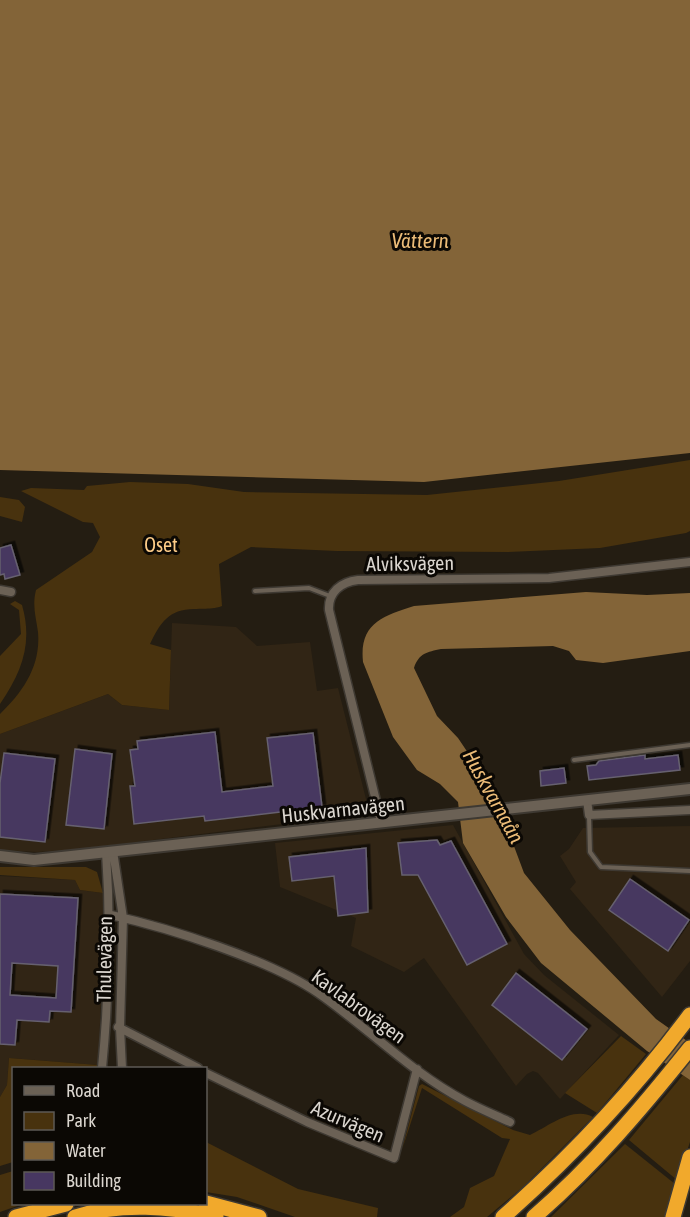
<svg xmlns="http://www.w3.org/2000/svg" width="690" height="1217" viewBox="0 0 690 1217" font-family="'Asap Condensed',sans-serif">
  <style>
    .built { fill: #312515 }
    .green { fill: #48320e }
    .water { fill: #836438 }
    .building { fill: #473761; stroke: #66616f; stroke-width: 1.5; fill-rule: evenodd; filter: url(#shadow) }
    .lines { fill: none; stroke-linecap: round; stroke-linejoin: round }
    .service-casing { stroke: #3e3932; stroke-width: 7 }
    .minor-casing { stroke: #3e3932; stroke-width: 11 }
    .tertiary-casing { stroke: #3e3932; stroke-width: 14 }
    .motorway-casing { stroke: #3e3932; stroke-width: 18 }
    .service { stroke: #6b6155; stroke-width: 4 }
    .minor { stroke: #6b6155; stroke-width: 8 }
    .tertiary { stroke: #6b6155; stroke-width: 10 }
    .motorway { stroke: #f1a92c; stroke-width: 15 }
    .labels { text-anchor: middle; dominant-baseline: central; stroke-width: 6; stroke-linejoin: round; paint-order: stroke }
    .park-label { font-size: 20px; fill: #fdcc88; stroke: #0b0804 }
    .street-label { font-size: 20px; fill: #dbd6cf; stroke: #0b0804 }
    .water-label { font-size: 21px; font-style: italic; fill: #ebbb77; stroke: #0b0804 }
  </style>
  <defs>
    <filter id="shadow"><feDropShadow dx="3.5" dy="-3.5" stdDeviation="0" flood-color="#0009"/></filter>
  </defs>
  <rect width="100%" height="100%" fill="#241d12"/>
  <path class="built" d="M172,623l64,4 21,19 53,-4 7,49 21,-3 29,115 -4,7 -7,5 -276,34 -43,3 -37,-2v-116l108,-40 14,11 47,5z
    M453,825l71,129 20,21 75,60 -59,64 -22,-26 -5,-2 -6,3 -11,12 -92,-128 -20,14 -53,-26 5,-28 -76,-31 -5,-44z
    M690,826v135l-28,36 -92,-108 6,-7 -16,-26 9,-7 14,-21z
    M0,876l75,4 5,10 23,3 1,45 -6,127 -89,-7 -2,27 -7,12z"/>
  <path class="green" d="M690,460v71l-4,2 -86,15 -92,4 -171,-1 -86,-4 -32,17 3,42c-11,4 -17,2 -28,3 -25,0 -34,14 -44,35l21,6 -2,60 -47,-5 -14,-11 -108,40v-20c23,-22 41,-48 38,-82 -2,-15 -6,-26 -2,-42l56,-38 8,-15 -7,-14 -10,-1 -62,-31 10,-3 53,2 3,-4 43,-4 58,2 56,8 183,3 132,-14z
    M0,497l19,3 6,7 -3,15 -22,-6z
    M15,601l7,4c11,38 0,67 -22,99v-48l21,-22 -2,-24 -9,-6z
    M0,867h86l11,5 6,21 -23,-3 -5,-10 -75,-5z
    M621,1036l25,18 -49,59 -32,-20z
    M9,1058l89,7v3h-84l-1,94 -13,4v-69l7,-12z
    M683,1075l7,5v62l-13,38 -48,-40z
    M422,1084l91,46 17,5c19,-9 43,-29 63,-18l-70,70 -36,30h-37l14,-10 6,-19 24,-12 16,-37 -8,-1 -80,-50 -20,62 17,-64z
    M206,1142l92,47 80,19 -1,9h-82l-58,-20 -31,-5z
    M625,1144l50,40 -7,33h-117z
    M13,1171l1,33h9l-23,8v-37z"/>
  <path class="water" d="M0,0h690v453l-266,29 -424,-12z
    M586,592l61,3 43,-2v58l-87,12 -27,-3 -7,-9 -16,-5 -112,3c-14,3 -22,4 -27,19l23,48 21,22 35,52 31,83 46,57 86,89 34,24v37l-43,-29 -106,-88 -35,-46 -43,-74 -5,-41 -18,-18 -23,-14 -24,-33 -30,-75c-4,-38 19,-46 51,-56z"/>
  <path class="building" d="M11,545l9,30 -15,4 -1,-5 -4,1v-27z
    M215,732l7,60 51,-6 -6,-48 46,-5 9,74 -117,14 -1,-5 -70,8 -4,-38h5l-5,-36 8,-1 -1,-8z
    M75,749l37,5 -8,75 -38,-4z
    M4,753l51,6 -10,83 -45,-5v-54z
    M645,755v4l33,-4 2,15 -91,10 -2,-14 9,-1 3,-4z
    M564,768l2,15 -25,3 -1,-15z
    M437,840l3,5 11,-4 56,103 -40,21 -49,-90h-16l-4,-32z
    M366,848l2,64 -30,4 -4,-40 -42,5 -3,-24z
    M630,879l59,41 -21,31 -59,-41z
    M0,894l78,4 -7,114 -21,-1 -1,11 -32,-2 -2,25 -15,-1zM12,963l46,3 -2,32 -46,-3z
    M516,973l71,56 -25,31 -70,-55z"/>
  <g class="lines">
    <defs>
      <path id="service" d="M255,591l54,-3 21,8
        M574,760l116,-15
        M589,816l1,36 11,15 89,4"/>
      <path id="minor" d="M0,590l11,2
        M587,800l2,15 101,-5
        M381,821l-52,-211c-1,-18 12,-28 29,-30l191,-2 141,-16
        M113,851l10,67 -3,110 2,40
        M111,915c58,13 159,45 207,78 50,35 94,80 147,108 15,8 30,14 45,21
        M118,1027l80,41
        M102,1068c7,-72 9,-144 4,-216
        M206,1073l101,49 87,36 23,-89"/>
      <path id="tertiary" d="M0,856l34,4 656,-71"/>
      <path id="motorway" d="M206,1203l53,14
        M16,1217l50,-13
        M75,1217c44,-15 97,-11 141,0
        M503,1217c70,-62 132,-128 187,-202
        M534,1217c59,-51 108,-109 156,-169
        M673,1217l17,-60"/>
    </defs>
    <use href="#service" class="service-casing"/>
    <use href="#minor" class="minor-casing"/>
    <use href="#tertiary" class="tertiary-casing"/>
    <use href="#motorway" class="motorway-casing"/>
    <use href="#service" class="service"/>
    <use href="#minor" class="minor"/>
    <use href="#tertiary" class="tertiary"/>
    <use href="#motorway" class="motorway"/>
  </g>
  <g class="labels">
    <g class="park-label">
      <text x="161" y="544">Oset</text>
    </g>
    <g class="street-label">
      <text transform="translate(410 563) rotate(-1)">Alviksvägen</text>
      <text transform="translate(343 809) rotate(-6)">Huskvarnavägen</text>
      <text transform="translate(104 959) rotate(-89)">Thulevägen</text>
      <text transform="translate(359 1006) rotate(36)">Kavlabrovägen</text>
      <text transform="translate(348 1121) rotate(23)">Azurvägen</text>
    </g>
    <g class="water-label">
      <text x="420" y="240">Vättern</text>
      <text transform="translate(494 796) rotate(61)">Huskvarnaån</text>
    </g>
  </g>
  <rect x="12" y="1067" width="195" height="138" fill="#0b0804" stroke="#5e5a55" stroke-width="1.5"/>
  <rect x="24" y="1086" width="30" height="9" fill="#6b6155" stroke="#5e5a55" stroke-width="1.5"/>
  <text x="66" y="1097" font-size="18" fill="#dbd6cf">Road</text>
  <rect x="24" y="1112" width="30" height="18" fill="#48320e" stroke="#5e5a55" stroke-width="1.5"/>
  <text x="66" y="1127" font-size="18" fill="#dbd6cf">Park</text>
  <rect x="24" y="1142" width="30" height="18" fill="#836438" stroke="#5e5a55" stroke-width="1.5"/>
  <text x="66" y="1157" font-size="18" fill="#dbd6cf">Water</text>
  <rect x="24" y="1172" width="30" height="18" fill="#473761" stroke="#5e5a55" stroke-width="1.5"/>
  <text x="66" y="1187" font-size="18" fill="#dbd6cf">Building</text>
</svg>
